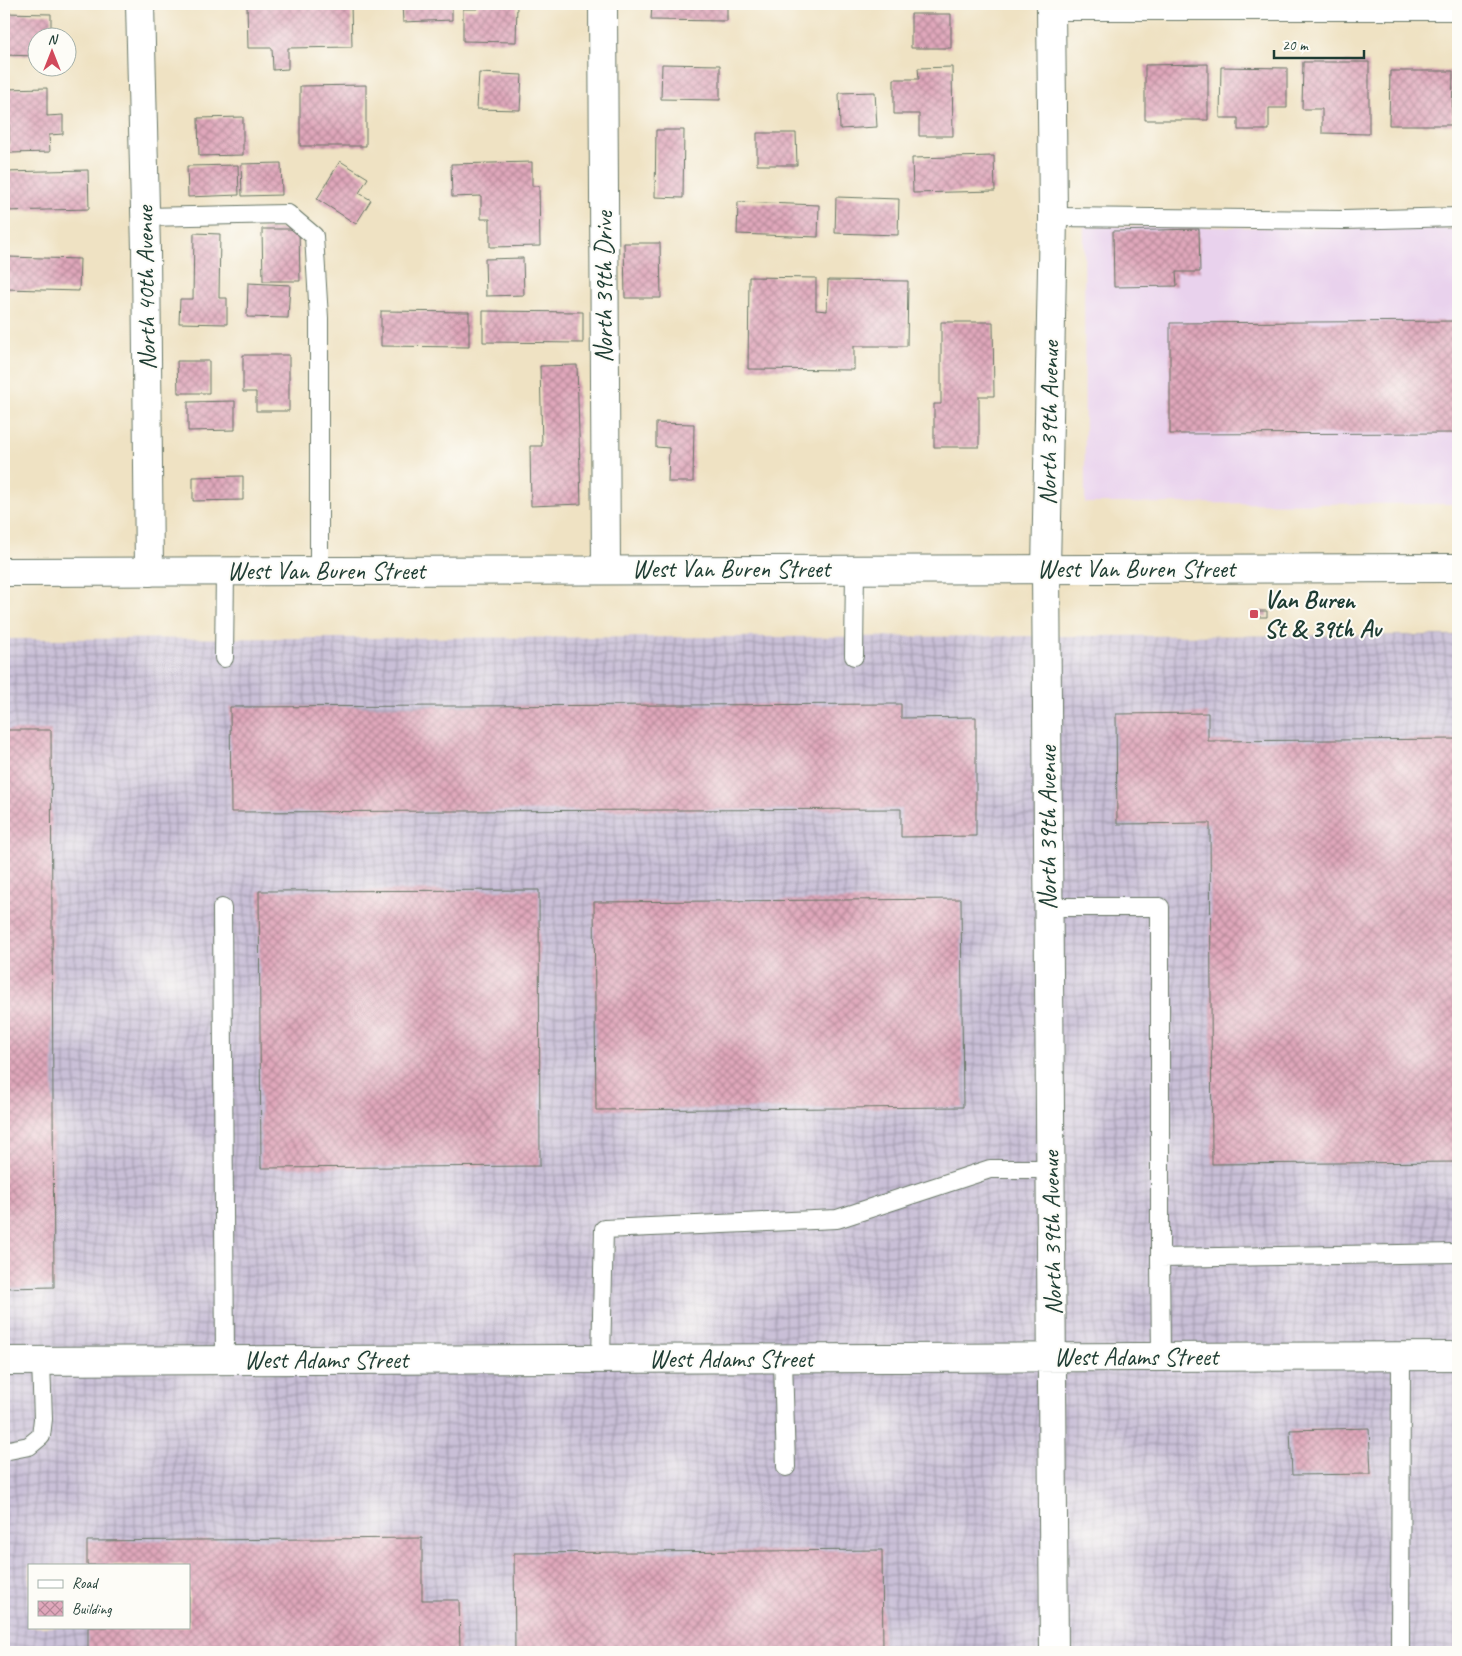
<svg xmlns="http://www.w3.org/2000/svg" width="1462" height="1656" viewBox="0 0 1462 1656" font-family="Caveat,sans-serif">
  <style>
    .built { fill: #e9d2ed }
    .industrial { fill: url(#industrial-grid); fill-rule: evenodd }
    .building { fill: url(#building-cross-hatch) }
    .lines { fill: none; stroke-linecap: round; stroke-linejoin: round }
    .lane-casing { stroke: #687766; stroke-width: 20 }
    .street-casing { stroke: #687766; stroke-width: 30 }
    .secondary-casing { stroke: #687766; stroke-width: 30 }
    .primary-casing { stroke: #687766; stroke-width: 30 }
    .lane { stroke: #fff; stroke-width: 18 }
    .street { stroke: #fff; stroke-width: 28 }
    .secondary { stroke: #fff; stroke-width: 28 }
    .primary { stroke: #fff; stroke-width: 28 }
    .poi-dot { fill: #d1495b; stroke: #fdfcf7; stroke-width: 2 }
    .labels { text-anchor: middle; dominant-baseline: central; stroke-width: 4; stroke-linejoin: round; paint-order: stroke }
    .street-label { font-size: 25px; fill: #1f3d34; stroke: #fdfcf7 }
    .poi-label { font-size: 25px; font-weight: bold; fill: #1f3d34; stroke: #fdfcf7; text-anchor: start }
  </style>
  <defs>
    <pattern id="industrial-grid" width="8" height="8" patternUnits="userSpaceOnUse" patternTransform="scale(1.25)"><rect width="8" height="8" fill="#c9bfd7"/><path d="M0 4h8M4 0v8" fill="none" stroke="#a39caf"/></pattern>
    <pattern id="building-cross-hatch" width="8" height="8" patternUnits="userSpaceOnUse" patternTransform="scale(1.25)"><rect width="8" height="8" fill="#e0a7bb"/><path d="M0 0l8 8M0 8l8-8" fill="none" stroke="#b58999"/></pattern>
  </defs>
  <rect width="100%" height="100%" fill="#fdfcf7"/>
  <filter id="ink" filterUnits="userSpaceOnUse"><feTurbulence type="fractalNoise" baseFrequency=".02" numOctaves="2"/><feDisplacementMap in="SourceGraphic" scale="10" xChannelSelector="R" yChannelSelector="G"/><feConvolveMatrix kernelMatrix="1 2 1 2 8 2 1 2 1" color-interpolation-filters="sRGB"/></filter>
  <filter id="wash" filterUnits="userSpaceOnUse"><feTurbulence type="fractalNoise" baseFrequency=".0096" numOctaves="4" result="noise"/><feDisplacementMap in="SourceGraphic" scale="20" xChannelSelector="R" yChannelSelector="G"/><feGaussianBlur stdDeviation="1.12" result="paint"/><feColorMatrix in="noise" values="0 0 0 0 0 0 0 0 0 0 0 0 0 0 0 0 0 1.4 0 .05"/><feComposite in="paint" operator="in"/></filter>
  <g filter="url(#wash)">
    <rect width="100%" height="100%" fill="#efe2c3"/>
    <path class="built" d="M1084,226l374,3v275l-373,-1z"/>
    <path class="industrial" d="M1458,635v1017h-1454v-1013zM29,1565h160v62h-160z"/>
    <g id="blocks">
      <path class="building" d="M247,4h104l1,43 -64,1v21l-15,1 -1,-22h-24z
        M402,4h50v16l-49,2z
        M478,4h39l-1,38 -53,-1v-32h15z
        M652,4h75v17l-76,-1z
        M4,13l47,1v24h-13l-2,18 -32,-1z
        M911,14h40v34h-40z
        M1303,62h66v72l-47,-1v-24h-20z
        M662,64l58,1v35l-59,-1z
        M1208,64v56h-63v-55z
        M952,67l1,69h-34v-22h-25v-35h25l-1,-11z
        M1221,67l66,1v40h-18v22h-31v-12h-18z
        M1390,71h63l-1,54h-63z
        M479,73l43,2 -2,35 -43,-1z
        M366,85v61h-66v-60z
        M47,88v28l16,-1v19l-14,1 1,17 -41,1v-31h-5v-33z
        M875,92l2,35 -37,2 -1,-36z
        M243,117v38l-44,1 -1,-38z
        M656,130h28l-1,68 -28,-1z
        M757,133h39l1,32h-40z
        M994,156l1,35 -82,2 -1,-35z
        M340,161l28,17 -9,15 12,7 -15,24 -39,-25z
        M532,162v24h7l1,60 -50,1v-28h-9v-23l-29,1 -1,-33z
        M281,163l1,32 -40,1 -1,-32z
        M238,165l1,30 -51,2 -1,-31z
        M88,170l1,39 -85,2v-39z
        M836,197l63,2 -1,36 -63,-2z
        M738,202l81,3 -1,32 -81,-3z
        M262,229h37l1,52h-37z
        M1199,229l1,43h-24l1,14 -63,1 -1,-56z
        M194,233l26,1 -1,64h8v26l-48,-1 1,-24h13z
        M624,243h36l1,55h-36z
        M7,257l73,2 -1,32 -73,-2z
        M523,258l1,37 -38,1 -1,-37z
        M749,277l67,1v32l11,1 1,-31 80,1 -1,65h-53v24l-106,-1z
        M248,283l42,2 -2,33 -41,-1z
        M381,311l88,1v35l-88,-1z
        M483,311l100,1v31l-100,-1z
        M1458,321v112l-288,1v-111z
        M941,322h52l1,74h-15v51h-45v-43h7z
        M243,355h46v56h-33v-19h-13z
        M177,361h32v32h-31z
        M577,365l4,139 -50,2 -1,-60h12l-2,-80z
        M235,401v29l-47,1v-29z
        M656,423l38,1 -1,58h-25l1,-34 -13,-1z
        M243,476v24l-50,1v-24z
        M1250,611h17v6h-17z
        M901,704v14l75,-1v119l-75,1v-28l-670,3 -1,-105z
        M1208,713v28l250,-2v423l-246,2 -2,-341 -93,1 -1,-110z
        M4,730h47l3,557 -50,1z
        M539,890l1,276 -279,2 -2,-277z
        M961,899l2,208 -367,3 -2,-208z
        M1369,1428l2,46 -79,1 -2,-45z
        M422,1538v62h37l1,52h-372v-25h101v-62h-102v-24z
        M882,1550l1,102h-368l-1,-99z"/>
    </g>
  </g>
  <g filter="url(#ink)">
    <use href="#blocks" fill-opacity="0" stroke="#687766" stroke-width="1"/>
    <g class="lines">
      <defs>
        <path id="lane" d="M145,217l143,-3 26,22 5,82v253
          M1053,217l291,3 114,-3
          M854,656l1,-87
          M224,658l1,-87
          M1049,907h111v351
          M222,908l3,452
          M1161,1357l-1,-99 298,-5
          M601,1359l3,-130 233,-10 153,-50h61
          M783,1359l3,108
          M4,1451l25,-5 12,-10 2,-17 -2,-58
          M1400,1652l1,-296"/>
        <path id="street" d="M140,4l6,246 3,322
          M603,4l3,566
          M1051,6h407
          M1046,569l8,1083
          M4,1361l1454,-5"/>
        <path id="secondary" d="M1046,569l7,-352 -2,-213"/>
        <path id="primary" d="M4,572l1454,-4"/>
      </defs>
      <use href="#lane" class="lane-casing"/>
      <use href="#street" class="street-casing"/>
      <use href="#secondary" class="secondary-casing"/>
      <use href="#primary" class="primary-casing"/>
      <use href="#lane" class="lane"/>
      <use href="#street" class="street"/>
      <use href="#secondary" class="secondary"/>
      <use href="#primary" class="primary"/>
    </g>
  </g>
  <rect class="poi-dot" x="1249" y="609" width="10" height="10" rx="2.5"/>
  <g class="labels">
    <g class="street-label">
      <text transform="translate(604 287) rotate(-90)">North 39th Drive</text>
      <text transform="translate(146 288) rotate(-91)">North 40th Avenue</text>
      <text transform="translate(1049 423) rotate(-89)">North 39th Avenue</text>
      <text x="731" y="569">West Van Buren Street</text>
      <text x="1136" y="569">West Van Buren Street</text>
      <text x="326" y="571">West Van Buren Street</text>
      <text transform="translate(1048 828) rotate(-90)">North 39th Avenue</text>
      <text transform="translate(1052 1233) rotate(-91)">North 39th Avenue</text>
      <text x="1136" y="1357">West Adams Street</text>
      <text x="731" y="1359">West Adams Street</text>
      <text x="326" y="1360">West Adams Street</text>
    </g>
    <g class="poi-label">
      <text x="1264" y="600">Van Buren<tspan x="1264" dy="29">St &amp; 39th Av</tspan></text>
    </g>
  </g>
  <rect width="1462" height="1656" fill="none" stroke="#fdfcf7" stroke-width="20"/>
  <rect x="28" y="1564" width="162" height="65" fill="#fdfcf7" stroke="#a4b0a9"/>
  <rect x="38" y="1580" width="25" height="8" fill="#ffffff" stroke="#a4b0a9"/>
  <text x="72" y="1588" font-size="15" fill="#1f3d34">Road</text>
  <rect x="38" y="1601" width="25" height="15" fill="url(#building-cross-hatch)" stroke="#a4b0a9"/>
  <text x="72" y="1614" font-size="15" fill="#1f3d34">Building</text>
  <g transform="translate(52 52)"><circle r="24" fill="#fdfcf7" stroke="#a4b0a9"/>
  <path d="M0-4L9 19L0 12L-9 19Z" fill="#d1495b"/>
  <text y="-8" font-size="14" font-weight="bold" text-anchor="middle" fill="#1f3d34">N</text>
  </g>
  <path d="M1274 50v8h90v-8" fill="none" stroke="#1f3d34" stroke-width="2.5"/>
  <text x="1282" y="50" font-size="15" fill="#1f3d34" stroke="#fdfcf7" stroke-width="4" paint-order="stroke">20 m</text>
</svg>
